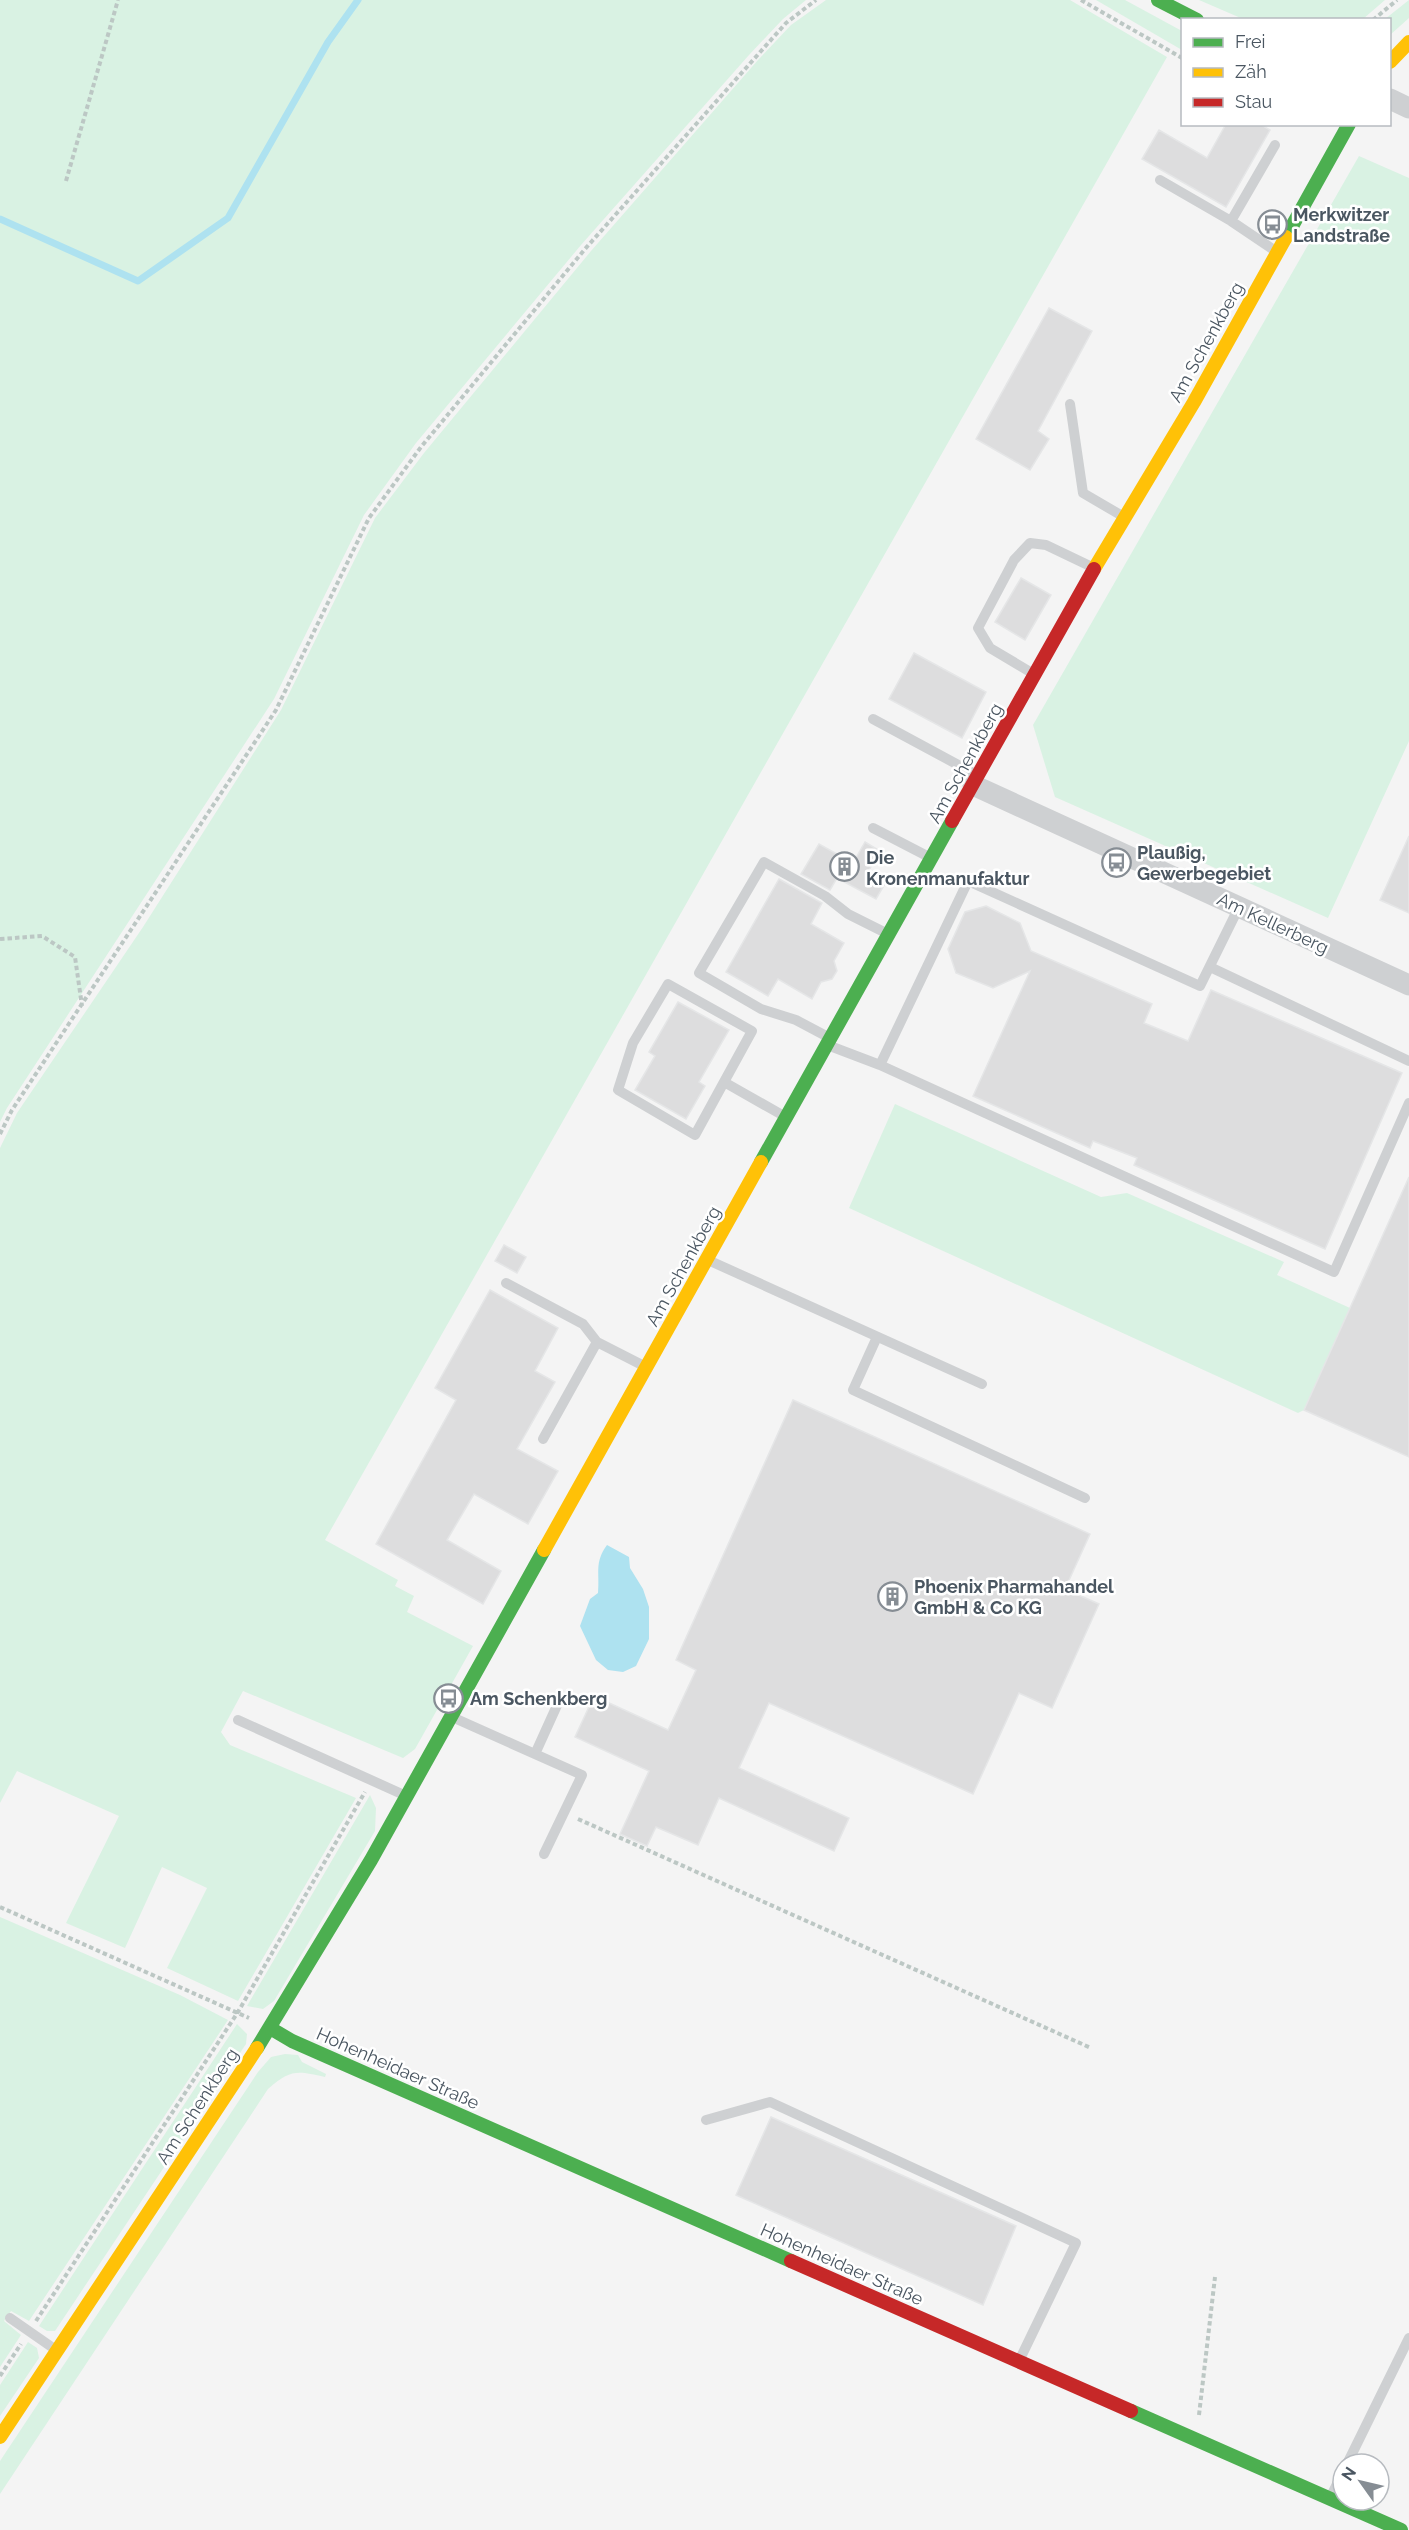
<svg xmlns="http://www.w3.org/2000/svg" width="1409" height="2530" viewBox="0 0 1409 2530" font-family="Raleway,sans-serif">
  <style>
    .green { fill: #d9f2e3 }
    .water { fill: #aee2f0 }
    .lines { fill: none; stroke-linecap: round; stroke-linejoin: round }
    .stream { stroke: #aee2f0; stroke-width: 7 }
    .building { fill: #ddddde; stroke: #e5e6e7; stroke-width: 1.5 }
    .path { stroke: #bcc7c4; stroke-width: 4; stroke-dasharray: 4.5 3; stroke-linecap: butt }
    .lane { stroke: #ced0d2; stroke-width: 10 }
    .street { stroke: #ced0d2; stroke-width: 21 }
    .fast { stroke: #4caf50; stroke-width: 14 }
    .slow { stroke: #ffc107; stroke-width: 14 }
    .jam { stroke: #c62828; stroke-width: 14 }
    .labels { text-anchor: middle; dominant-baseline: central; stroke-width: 5; stroke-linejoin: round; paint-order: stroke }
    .poi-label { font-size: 18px; font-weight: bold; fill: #4a5661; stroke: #fff; text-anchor: start }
    .street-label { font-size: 18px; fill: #4a5661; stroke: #fff }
  </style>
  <rect width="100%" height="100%" fill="#f4f4f4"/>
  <path class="green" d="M0,0h806l-23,19 -34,36 -168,190 -165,198 -52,72 -90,184 -267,409 -7,14z
    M826,0h244l97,57 -842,1483 73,40 -3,6 19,10 -7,16 66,34 -58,103 -12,9 -160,-67 -22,41 9,13 126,53 -118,203 -71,-33 40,-80 -45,-21 -37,81 -59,-25 53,-107 -102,-45 -17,32v-655l17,-35 126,-186 138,-217 94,-192 49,-65 167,-202 167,-191 33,-35z
    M1096,0h29l57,31v19z
    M1199,0h186l-22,19h-120z
    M1409,0v18l-19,17v-15l-5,-1z
    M1359,156l50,22v563l-81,177 -273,-121 -22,-72z
    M895,1104l206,93 26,-4 157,69 -7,13 73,33 -46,102 -6,3 -449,-205z
    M370,1795l6,13 -1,23 -101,170 -11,8 -16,-3z
    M0,1917l180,78 48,25 -199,301 -18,-10 -7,10 17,14 -21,32z
    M237,2024l10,10 -1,10 -191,287h-8l-8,-5z
    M285,2054l13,1 4,7 24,12 -1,3c-28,-6 -34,-8 -57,12l-268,405v-33l258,-389 13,-15z
    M28,2342l9,6 2,10 -39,58v-31z"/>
  <path class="water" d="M607,1545l22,12 1,11 13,21 6,18v32l-13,27 -13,6 -15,-2 -12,-10 -16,-34 10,-27 8,-6c2,-21 -4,-30 9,-48z"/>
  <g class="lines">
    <path class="stream" d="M0,219l138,62 90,-63 100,-176 30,-42"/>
  </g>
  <path class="building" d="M1226,124h34l10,6 -44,77 -84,-48 17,-29 48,28z
    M1049,308l43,23 -54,100 11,8 -19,31 -54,-31z
    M1021,578l30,17 -26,45 -30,-18z
    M914,653l72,39 -24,46 -73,-39z
    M1409,836v77l-29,-13z
    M865,842l15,9 -12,21 18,10 -10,17 -39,-21 -7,12 -29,-16 18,-30 34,19z
    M779,879l43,24 -11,21 33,19 -10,18 3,10 -5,8 -11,3 -9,17 -34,-20 -10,17 -42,-24z
    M986,906l34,17 11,28 121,53 -8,19 44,18 23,-51 191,83 -77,176 -191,-84 3,-7 -44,-17 -3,7 -117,-52 57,-125 -37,17 -37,-15 -8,-24 17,-37z
    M678,1002l51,28 -30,52 6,4 -19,33 -51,-29 20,-34 -6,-4z
    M1409,1177v280l-105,-47z
    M504,1245l22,12 -9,16 -22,-12z
    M490,1290l68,38 -23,43 20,11 -38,67 41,22 -30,53 -54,-30 -27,46 54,31 -18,33 -107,-60 80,-144 -21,-12z
    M793,1400l297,134 -25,55 34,15 -47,104 -33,-15 -46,101 -204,-91 -30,65 110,50 -15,33 -115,-53 -21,47 -42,-18 -9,19 -27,-12 29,-63 -74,-34 19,-41 74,34 28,-60 -20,-10z
    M771,2117l245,109 -33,79 -247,-110z"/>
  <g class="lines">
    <path class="path" d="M1081,0l101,58
      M1373,20l24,-20
      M66,181l52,-181
      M0,939l42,-3 33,21 7,49
      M0,1134l12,-24 264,-400 93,-192 52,-71 164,-198 201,-226 30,-23
      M578,1819l513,229
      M0,1907l249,111
      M36,2321l202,-309 127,-220
      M0,2376l21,-32
      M1199,2415l16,-138"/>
    <path class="lane" d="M1160,180l71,41 46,31
      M1231,221l44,-76
      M1070,404l13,89 41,24
      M1032,673l-42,-25 -12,-20 36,-68 16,-17 16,2 46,22
      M873,719l102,55
      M873,828l56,29
      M1210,967l199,94
      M828,1037l-32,-17 -35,-11 -62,-36 65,-111 61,34 23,18 40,20
      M830,1046l50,19 88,-184 232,105 39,-79
      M880,1065l454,207 75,-169
      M724,1082l28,-51 -84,-47 -35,59 -15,47 77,45 29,-53 60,34
      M708,1260l274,124
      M506,1283l77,41 14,18
      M877,1337l-24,53 232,108
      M543,1439l54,-97 47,24
      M452,1717l130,58 -38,79
      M238,1720l166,75
      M535,1754l24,-53
      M706,2120l64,-18 306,141 -57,118
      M10,2318l46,32
      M1347,2464l62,-126
      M1330,2498l13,-26"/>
    <path class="street" d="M1390,99l19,9
      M973,785l436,200"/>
    <path class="fast" d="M1158,0l39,20
      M1286,237l63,-113
      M761,1162l191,-341
      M270,2028l22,13 499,220
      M257,2048l114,-188 173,-310
      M1131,2411l270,119"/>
    <path class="slow" d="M1390,62l19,-20
      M1094,569l100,-167 92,-165
      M544,1550l217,-388
      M0,2437l257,-389"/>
    <path class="jam" d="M952,821l142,-252
      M791,2261l340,150"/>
  </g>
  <defs>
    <symbol id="bus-ring" viewBox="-11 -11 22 22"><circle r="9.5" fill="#fff" stroke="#868d94" stroke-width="1.5"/><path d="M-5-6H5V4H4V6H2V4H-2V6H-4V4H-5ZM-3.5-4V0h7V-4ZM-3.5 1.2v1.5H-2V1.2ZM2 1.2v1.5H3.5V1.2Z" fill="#868d94"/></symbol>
    <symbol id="building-ring" viewBox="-11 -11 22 22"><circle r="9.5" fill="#fff" stroke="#868d94" stroke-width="1.5"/><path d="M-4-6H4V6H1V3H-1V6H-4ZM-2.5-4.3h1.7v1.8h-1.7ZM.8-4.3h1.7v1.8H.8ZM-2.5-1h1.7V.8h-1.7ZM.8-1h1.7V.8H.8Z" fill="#868d94"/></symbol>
  </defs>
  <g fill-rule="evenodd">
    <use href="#bus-ring" x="1256" y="208" width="33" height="33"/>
    <use href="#bus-ring" x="1100" y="846" width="33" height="33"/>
    <use href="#building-ring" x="828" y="850" width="33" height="33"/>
    <use href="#building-ring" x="876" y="1580" width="33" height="33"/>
    <use href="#bus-ring" x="432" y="1682" width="33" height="33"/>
  </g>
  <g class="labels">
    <g class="poi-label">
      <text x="1293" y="214">Merkwitzer<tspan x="1293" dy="21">Landstraße</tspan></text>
      <text x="1137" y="852">Plaußig,<tspan x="1137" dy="21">Gewerbegebiet</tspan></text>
      <text x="866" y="857">Die<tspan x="866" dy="21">Kronenmanufaktur</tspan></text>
      <text x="914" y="1586">Phoenix Pharmahandel<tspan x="914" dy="21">GmbH &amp; Co KG</tspan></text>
      <text x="470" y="1698">Am Schenkberg</text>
    </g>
    <g class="street-label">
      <text transform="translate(1206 342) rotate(-61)">Am Schenkberg</text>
      <text transform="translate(965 763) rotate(-61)">Am Schenkberg</text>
      <text transform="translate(1273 923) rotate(25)">Am Kellerberg</text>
      <text transform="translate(683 1266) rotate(-61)">Am Schenkberg</text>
      <text transform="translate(398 2068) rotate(24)">Hohenheidaer Straße</text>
      <text transform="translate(197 2106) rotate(-57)">Am Schenkberg</text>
      <text transform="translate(842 2264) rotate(24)">Hohenheidaer Straße</text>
    </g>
  </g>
  <rect x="1181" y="18" width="210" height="108" fill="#ffffff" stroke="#b7bbc0" stroke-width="1.5"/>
  <rect x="1193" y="38" width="30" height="9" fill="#4caf50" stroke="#b7bbc0" stroke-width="1.5"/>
  <text x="1235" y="48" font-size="18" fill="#4a5661">Frei</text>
  <rect x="1193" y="68" width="30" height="9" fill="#ffc107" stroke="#b7bbc0" stroke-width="1.5"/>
  <text x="1235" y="78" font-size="18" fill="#4a5661">Zäh</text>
  <rect x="1193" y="98" width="30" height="9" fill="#c62828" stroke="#b7bbc0" stroke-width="1.5"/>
  <text x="1235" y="108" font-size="18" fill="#4a5661">Stau</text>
  <g transform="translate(1361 2482) rotate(304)"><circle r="28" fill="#ffffff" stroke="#b7bbc0" stroke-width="1.5"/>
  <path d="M0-4.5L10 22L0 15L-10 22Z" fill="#868d94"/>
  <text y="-9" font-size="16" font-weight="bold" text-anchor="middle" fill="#4a5661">N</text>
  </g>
</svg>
